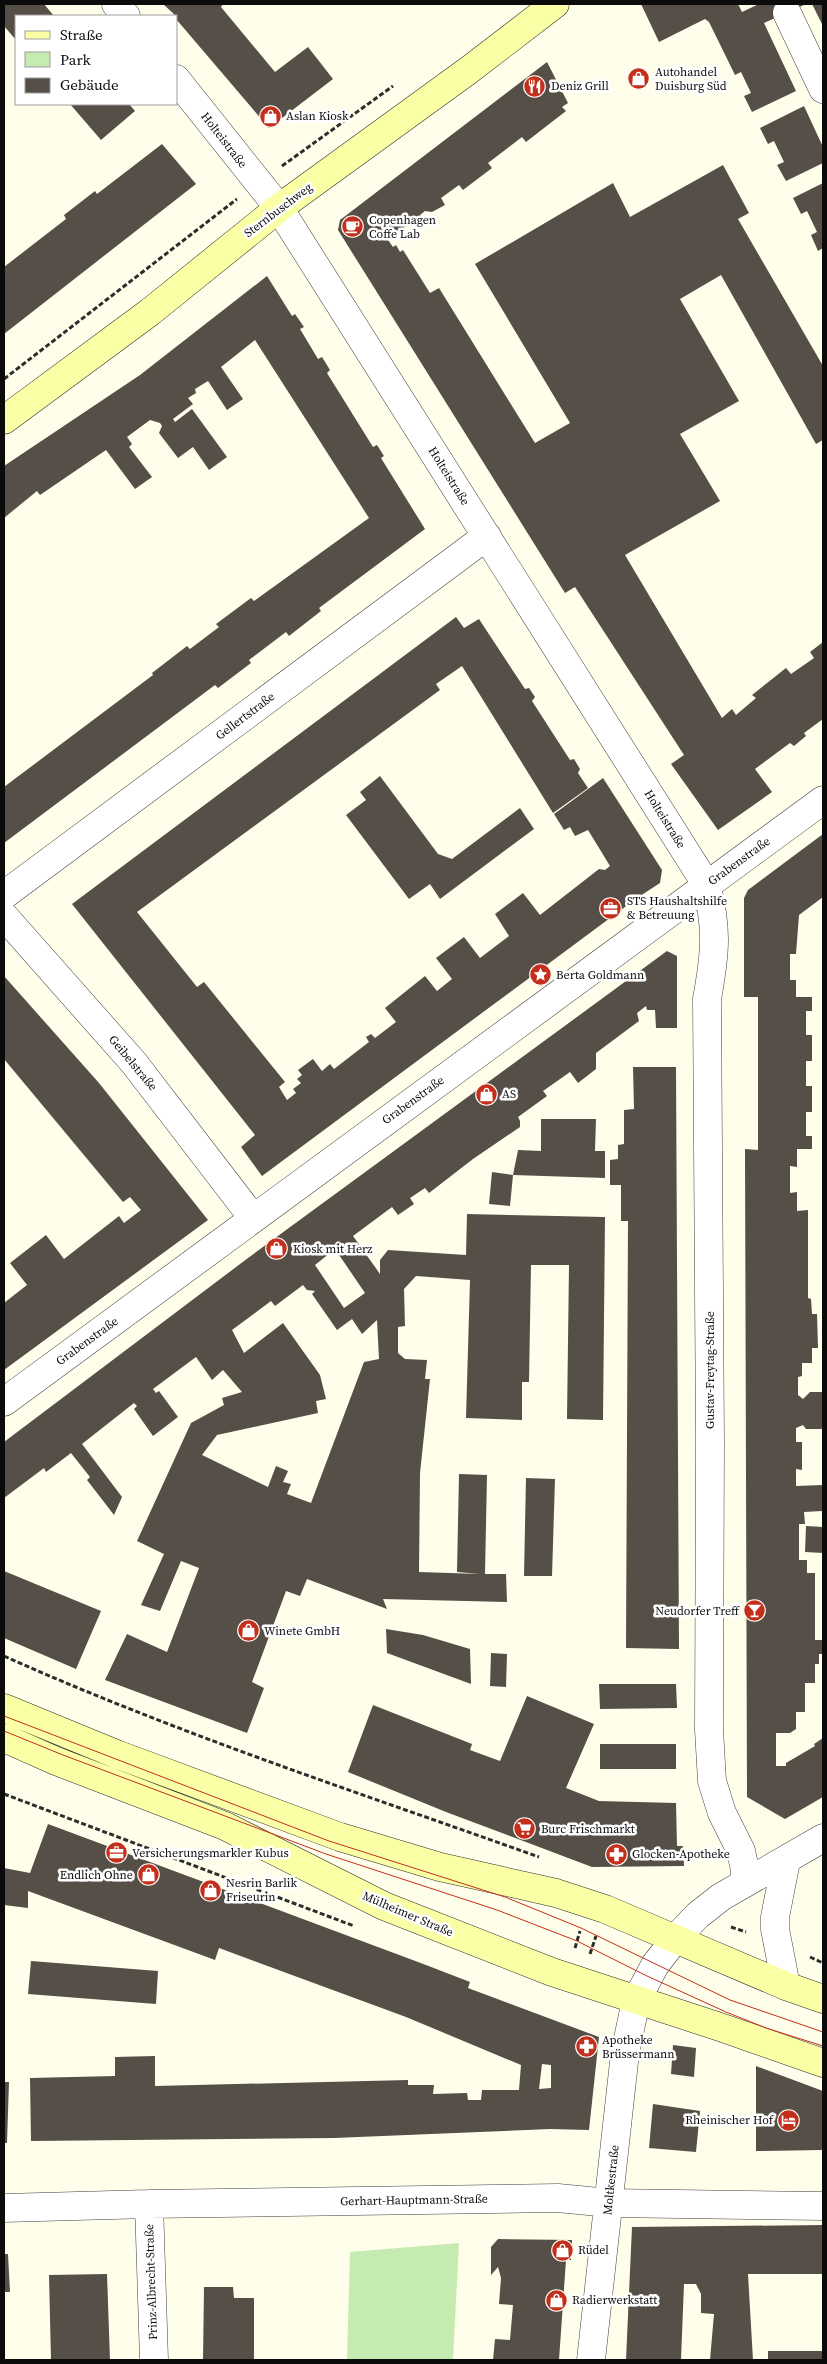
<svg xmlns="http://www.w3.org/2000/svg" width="827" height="2364" viewBox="0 0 827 2364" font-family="'Source Serif 4',serif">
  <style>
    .green { fill: #c6ebb1 }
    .building { fill: #554f47; fill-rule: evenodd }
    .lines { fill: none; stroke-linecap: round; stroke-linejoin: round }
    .minor-casing { stroke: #3e3e3e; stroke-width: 29 }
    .secondary-casing { stroke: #2d2d2d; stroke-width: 29 }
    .path { stroke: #2d2d2d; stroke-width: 3; stroke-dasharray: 5 2.5; stroke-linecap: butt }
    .minor { stroke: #fff; stroke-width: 28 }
    .secondary { stroke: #faffa5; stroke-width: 28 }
    .tram { stroke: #c32f1b; stroke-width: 1 }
    .labels { text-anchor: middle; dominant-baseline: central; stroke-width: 5; stroke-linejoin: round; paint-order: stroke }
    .poi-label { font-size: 12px; fill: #0b0b0b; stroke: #fff; text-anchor: start }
    .street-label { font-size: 12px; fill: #0b0b0b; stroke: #fff }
  </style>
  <rect width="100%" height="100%" fill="#fffeea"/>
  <path class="green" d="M459,2243l-6,117h-106l3,-108z"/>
  <path class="building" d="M4,4h40l10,12h-38v24l-12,-14z
    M163,4h60l-2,3 54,65 33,-25 25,32 -64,49 -93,-109v-3z
    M641,4h97l4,8 17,-8h47l-42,19 32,68 -44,21 -8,-16 7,-3 -10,-21 -6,3 -26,-53 -4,-3 -46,23z
    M812,4h11v22z
    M547,62l21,41 -6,4 4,4 -40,31 -4,-5 -34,26 4,5 -29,22 -4,-5 -18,13 4,7 -13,7 -7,-1 -5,4 4,5 -5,4 -4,-5 -27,21 5,7 3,-2 4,7 3,-2 27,43 9,-5 96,155 35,-20 -95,-159 138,-81 17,34 93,-52 26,48 -11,6 85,147v74l-7,4 -95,-169 -41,24 59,102 -59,33 40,67 -95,54 97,163 10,-9 4,6 20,-17 -4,-3 34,-27 5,6 23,-16 -4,-6 13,-10v77l-19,14 2,3 -12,10 -4,-3 -35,26 17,23 -54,38 -47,-66 13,-9 -109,-168 -10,6 -227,-363 2,-10z
    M70,104h59l6,7 -34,29z
    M804,106l19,41v16l-37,18 -9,-16 7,-3 -10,-21 -6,3 -8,-16z
    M162,144l34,40 -192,150v-67l62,-48 -2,-4 31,-24 2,3z
    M823,183v65l-5,3 -7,-16 6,-3 -10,-21 -6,3 -8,-16z
    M267,276l25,40 3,-2 9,13 -4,2 18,30 4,-2 8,13 -3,3 46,74 4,-2 7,11 -3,2 44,71 -106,79 2,3 -32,25 -3,-4 -37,28 2,3 -33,25 -3,-3 -211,158v-56l149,-112 -1,-2 35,-27 3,3 29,-22 -3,-3 35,-26 3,3 115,-83 -114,-178 -34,27 22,32 -16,11 -19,-29 -13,8 1,4 -8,5 5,6 -20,15 2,3 17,-13 35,48 -18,13 -16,-23 -15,11 -19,-25 3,-7 -2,-3 -10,-3 -23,17 5,7 -3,3 23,30 -17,12 -29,-39 -66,45 -3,-4 -33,27v-52l136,-91z
    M456,617l8,11 15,-9 46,70 4,-1 6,9 -3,4 38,59 4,-1 6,10 -2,4 10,15 -35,25 -91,-147 -26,18 4,6 -303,222 60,75 7,-5 81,100 -6,5 8,13 9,-7 -3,-4 8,-6 -4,-4 5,-4 -4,-5 15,-11 9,12 8,-7 4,5 35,-27 -3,-5 5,-3 4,4 21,-16 -11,-14 40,-32 12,15 15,-12 -16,-21 28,-21 16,21 29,-22 -14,-22 28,-21 17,22 59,-46 6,1 5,-4 -22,-36 -13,6 -5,-9 -6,3 -10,-16 49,-36 59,92 -2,13 -23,15 -375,278 -21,-29 14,-12 -183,-231z
    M380,776l58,78 14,5 68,-51 14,21 -94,70 -10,-15 -21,15 -63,-84 20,-15 -6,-8z
    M823,834v63l-24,18 -3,39h-6v26h6v17h16v14h-6v24h6v26h-6v25h6v26h-6v24h6v13h-15v18l-7,-1v27l7,-1v19l11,-1v88l3,1 1,15h5l1,34h-6v15h-10v13l-4,1v18l5,4 7,-7h13v37h-17l-3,-4 -7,3v14h6v28l-6,-1v17l26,-1v26l-18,1 1,12h-6v36h8v13h8v67h8v14h-4v10h-4v19h-10v29h-9v17l-6,4h-14v33h10v-3l29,-17 -1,-2 9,-6v59l-38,22 -38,-22 -2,-648 13,1v-153h-14v-99l4,-8z
    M667,951l10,5v72h-21l-1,-18h-8l-1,-4 -9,7 2,8 -43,32v16l-18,14 -8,-11 -27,19 4,5 -29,21 2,4v6l-47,32 -44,34 -4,-5 -15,10 4,6 -16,11 -6,-8 -39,29 27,38v-14l8,-10 78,5 1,-41 138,3 -2,203 -36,-1 2,-154h-38l-2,117h-7v38l-56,-2 4,-138 -54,-4 -12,13 1,37 -7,1v26l7,6 22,1 -2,19h5l-10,94 -1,99 61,2 -23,-2 2,-98 28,1 -2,99h21l1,28 -124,-3 4,10 -80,-30 -7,17 -14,-5 -34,91 12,6 -17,45 -142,-53 22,-46 40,18 32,-84 -18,-7 -21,50 -19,-6 23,-51 -27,-13 54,-118 33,-18 -2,-7 20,-6 -19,-22 -11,10 -16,-23 -43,32 3,4 3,-2 19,26 -25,19 -19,-27 3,-3 -3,-3 -52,41 40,53 -8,18 -27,-35 3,-3 -19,-24 -25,19 -2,-4 -40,30v-56l244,-184zM335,1249l30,44 -21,15 -29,-43zM303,1285l4,5 8,1 -3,3 25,36 15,-11 10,15 15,-14 2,39 -15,3 -53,141 -24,-9 4,-10 -8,-2 5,-11 -12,-5 -8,21 -66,-32 15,-20 101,-22 -2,-12 10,-2 -6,-24 -37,-52 -39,30 -12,-23 39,-29 4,5z
    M4,976l95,107 109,137 -204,150v-67l23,-18 -17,-22 36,-28 18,24 55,-43 5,7 17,-13 -11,-13 -7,5 -119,-143z
    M633,1067h43l3,582 -53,-1 2,-427h-7v-36h-11v-25l8,-1v-14l6,-1v-34l10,-1z
    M541,1119h55l-1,32h10v27l-92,-3 -3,31 -21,-2 3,-32 21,3 5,-25 23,1z
    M526,1478l29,1 -3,97h-28z
    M806,1526l17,1v26l-18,-1z
    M4,1571l97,40 -25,58 -72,-31z
    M386,1629l37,6 47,14 1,35 -84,-31z
    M491,1653l16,1 -1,33 -16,-1z
    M599,1684h77l1,24 -77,1z
    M527,1696l67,28 -28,64 33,13 77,2 1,43h6l1,20 -92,1 -146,-55 -98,-40 25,-67 99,39 -2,6 30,11z
    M600,1744h76v25h-76z
    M48,1824l378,141 44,17 -2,6 131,49 -10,93 -39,-1 -216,9 -303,3 -1,-63 85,-2v-19l40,-1v30l253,-6v5h26l-1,9 34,-1 1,7h13l1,-10h37l2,-25 -115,-48 -187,-69 -4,12 -187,-69v17l-24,-3v-37l26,5zM542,2064l9,1v23l-12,1z
    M31,1961l127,10 -2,33 -128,-10z
    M673,2045l23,3 -2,29 -23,-3z
    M756,2066l67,25v59l-67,1z
    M4,2082h5l-2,61h-3z
    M653,2104l47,7 -4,41 -47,-4z
    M823,2225v49h-75l5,86h-43l4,-46 -13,-1v-19l-5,-10h-12l-3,76h-55l6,-133z
    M498,2239l74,1 -1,20h-5l-7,100h-66l2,-21 15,1 3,-35 -14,-1 2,-26 -3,-11 -7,8v-28z
    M4,2254h4l2,38h-6z
    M107,2274l3,86h-59l-2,-85z
    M204,2287h29l1,11h20v62h-51z
    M768,2351h55v9h-55z"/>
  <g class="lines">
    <defs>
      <path id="minor" d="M116,4l10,12
        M787,13l36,76
        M176,79l103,129 427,676c12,45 9,71 1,115l3,441 -1,290 3,51 10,32 19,38 4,19 -1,13
        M4,895l483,-359
        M4,916l130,147 119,155
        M4,1402l819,-602
        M786,1861l-11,56v12l11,57
        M149,2204l5,156
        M4,2208l145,-4 409,-6 51,5 214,3
        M591,2360l34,-307 11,-52 19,-36 21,-27 22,-23 23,-18 102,-59"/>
      <path id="secondary" d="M4,420l146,-108 129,-104 190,-138 86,-66
        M4,1708l112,46 224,83 100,30 116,26 49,16 181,77 37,13
        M4,1738l52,23 169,65 159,80 168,66 168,55 103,36"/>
    </defs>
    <use href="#minor" class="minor-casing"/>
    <use href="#secondary" class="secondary-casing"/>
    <path class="path" d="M282,166l111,-80
      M4,379l233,-180
      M4,1656c174,78 356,137 535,201
      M4,1794l350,132
      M731,1927l15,5
      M575,1948l5,-17
      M590,1954l6,-18
      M810,1957l13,6"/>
    <use href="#minor" class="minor"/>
    <use href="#secondary" class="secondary"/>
    <path class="tram" d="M4,1716l325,125 176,56 76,31 149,72 93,32
      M4,1731l59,24 263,99 171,56 80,31 70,35 79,36 40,16 57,18"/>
  </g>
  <defs>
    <symbol id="shop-disc" viewBox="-11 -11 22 22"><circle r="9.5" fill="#c32f1b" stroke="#fff"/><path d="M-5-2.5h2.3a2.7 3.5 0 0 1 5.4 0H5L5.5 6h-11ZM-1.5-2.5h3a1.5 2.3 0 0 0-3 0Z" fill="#fff"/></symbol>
    <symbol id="restaurant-disc" viewBox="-11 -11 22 22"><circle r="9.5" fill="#c32f1b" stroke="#fff"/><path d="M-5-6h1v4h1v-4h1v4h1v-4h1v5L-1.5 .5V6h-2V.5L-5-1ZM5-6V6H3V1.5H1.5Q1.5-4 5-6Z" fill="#fff"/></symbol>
    <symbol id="cafe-disc" viewBox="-11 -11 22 22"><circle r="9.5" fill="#c32f1b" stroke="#fff"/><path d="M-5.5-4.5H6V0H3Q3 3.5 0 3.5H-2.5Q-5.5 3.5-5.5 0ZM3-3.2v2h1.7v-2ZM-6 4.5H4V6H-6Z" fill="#fff"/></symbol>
    <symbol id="office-disc" viewBox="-11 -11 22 22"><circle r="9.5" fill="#c32f1b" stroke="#fff"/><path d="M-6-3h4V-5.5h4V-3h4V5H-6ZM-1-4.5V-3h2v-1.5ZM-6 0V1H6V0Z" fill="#fff"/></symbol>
    <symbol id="sight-disc" viewBox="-11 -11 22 22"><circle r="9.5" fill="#c32f1b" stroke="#fff"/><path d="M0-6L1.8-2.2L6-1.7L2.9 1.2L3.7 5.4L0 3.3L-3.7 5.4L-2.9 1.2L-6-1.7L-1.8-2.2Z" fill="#fff"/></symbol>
    <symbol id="bar-disc" viewBox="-11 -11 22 22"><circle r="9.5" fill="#c32f1b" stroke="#fff"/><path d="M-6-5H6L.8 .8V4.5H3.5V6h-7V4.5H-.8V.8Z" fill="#fff"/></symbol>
    <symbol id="supermarket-disc" viewBox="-11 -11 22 22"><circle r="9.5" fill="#c32f1b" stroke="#fff"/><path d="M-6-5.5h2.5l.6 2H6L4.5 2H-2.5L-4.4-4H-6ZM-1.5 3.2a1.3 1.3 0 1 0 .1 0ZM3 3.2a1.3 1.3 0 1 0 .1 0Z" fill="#fff"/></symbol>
    <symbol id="pharmacy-disc" viewBox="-11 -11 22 22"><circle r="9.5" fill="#c32f1b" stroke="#fff"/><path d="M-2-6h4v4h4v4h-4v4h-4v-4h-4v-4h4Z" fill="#fff"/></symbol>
    <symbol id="hotel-disc" viewBox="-11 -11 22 22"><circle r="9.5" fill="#c32f1b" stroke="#fff"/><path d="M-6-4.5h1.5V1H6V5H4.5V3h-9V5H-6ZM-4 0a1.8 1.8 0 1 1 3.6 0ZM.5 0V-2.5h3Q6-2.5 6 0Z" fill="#fff"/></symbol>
  </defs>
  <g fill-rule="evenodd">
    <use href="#shop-disc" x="626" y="66" width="25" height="25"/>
    <use href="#restaurant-disc" x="522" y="74" width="25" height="25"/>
    <use href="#shop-disc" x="258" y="104" width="25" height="25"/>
    <use href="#cafe-disc" x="340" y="214" width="25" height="25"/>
    <use href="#office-disc" x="598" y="896" width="25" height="25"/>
    <use href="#sight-disc" x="528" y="962" width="25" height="25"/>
    <use href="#shop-disc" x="474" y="1082" width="25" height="25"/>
    <use href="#shop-disc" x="264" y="1236" width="25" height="25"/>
    <use href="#bar-disc" x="742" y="1598" width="25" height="25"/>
    <use href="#shop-disc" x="236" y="1618" width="25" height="25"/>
    <use href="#supermarket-disc" x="512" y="1816" width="25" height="25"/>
    <use href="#office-disc" x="104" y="1840" width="25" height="25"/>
    <use href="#pharmacy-disc" x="604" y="1842" width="25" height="25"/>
    <use href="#shop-disc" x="136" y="1862" width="25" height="25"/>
    <use href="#shop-disc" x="198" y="1878" width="25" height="25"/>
    <use href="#pharmacy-disc" x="574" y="2034" width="25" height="25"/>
    <use href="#hotel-disc" x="776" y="2108" width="25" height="25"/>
    <use href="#shop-disc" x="550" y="2238" width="25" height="25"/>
    <use href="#shop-disc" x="544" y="2288" width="25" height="25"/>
  </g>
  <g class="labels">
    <g class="poi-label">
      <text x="655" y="72">Autohandel<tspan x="655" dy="14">Duisburg Süd</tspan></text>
      <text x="551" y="86">Deniz Grill</text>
      <text x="286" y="116">Aslan Kiosk</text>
      <text x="369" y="220">Copenhagen<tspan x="369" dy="14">Coffe Lab</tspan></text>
      <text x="627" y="901">STS Haushaltshilfe<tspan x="627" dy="14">&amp; Betreuung</tspan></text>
      <text x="556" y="975">Berta Goldmann</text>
      <text x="502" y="1094">AS</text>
      <text x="293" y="1249">Kiosk mit Herz</text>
      <text x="739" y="1611" text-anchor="end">Neudorfer Treff</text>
      <text x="264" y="1631">Winete GmbH</text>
      <text x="541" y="1829">Burc Frischmarkt</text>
      <text x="132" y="1853">Versicherungsmarkler Kubus</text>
      <text x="632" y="1854">Glocken-Apotheke</text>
      <text x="133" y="1875" text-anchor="end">Endlich Ohne</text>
      <text x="226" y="1883">Nesrin Barlik<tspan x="226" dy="14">Friseurin</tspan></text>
      <text x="602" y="2040">Apotheke<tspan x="602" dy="14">Brüssermann</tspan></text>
      <text x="773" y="2120" text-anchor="end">Rheinischer Hof</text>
      <text x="578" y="2250">Rüdel</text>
      <text x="572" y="2300">Radierwerkstatt</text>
    </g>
    <g class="street-label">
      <text transform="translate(224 140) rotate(52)">Holteistraße</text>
      <text transform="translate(278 210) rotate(-37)">Sternbuschweg</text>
      <text transform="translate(449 476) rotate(58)">Holteistraße</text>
      <text transform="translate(245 716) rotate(-37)">Gellertstraße</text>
      <text transform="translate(665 819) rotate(58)">Holteistraße</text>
      <text transform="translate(739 861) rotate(-36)">Grabenstraße</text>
      <text transform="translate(133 1063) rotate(50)">Geibelstraße</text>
      <text transform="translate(413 1100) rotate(-36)">Grabenstraße</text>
      <text transform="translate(87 1341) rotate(-36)">Grabenstraße</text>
      <text transform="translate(710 1370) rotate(-90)">Gustav-Freytag-Straße</text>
      <text transform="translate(408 1914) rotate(23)">Mülheimer Straße</text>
      <text transform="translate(611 2180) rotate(-84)">Moltkestraße</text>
      <text transform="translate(414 2200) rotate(-1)">Gerhart-Hauptmann-Straße</text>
      <text transform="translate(151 2282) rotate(-92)">Prinz-Albrecht-Straße</text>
    </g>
  </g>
  <rect width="827" height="2364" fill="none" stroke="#0b0b0b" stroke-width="10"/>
  <rect x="15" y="15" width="162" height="90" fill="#ffffff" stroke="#9d9d9d"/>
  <rect x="25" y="31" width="25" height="8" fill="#faffa5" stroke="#9d9d9d"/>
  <text x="60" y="40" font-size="15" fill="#0b0b0b">Straße</text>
  <rect x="25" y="52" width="25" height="15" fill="#c6ebb1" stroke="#9d9d9d"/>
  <text x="60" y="65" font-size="15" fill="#0b0b0b">Park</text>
  <rect x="25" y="78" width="25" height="15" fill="#554f47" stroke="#9d9d9d"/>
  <text x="60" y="90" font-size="15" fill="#0b0b0b">Gebäude</text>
</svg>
